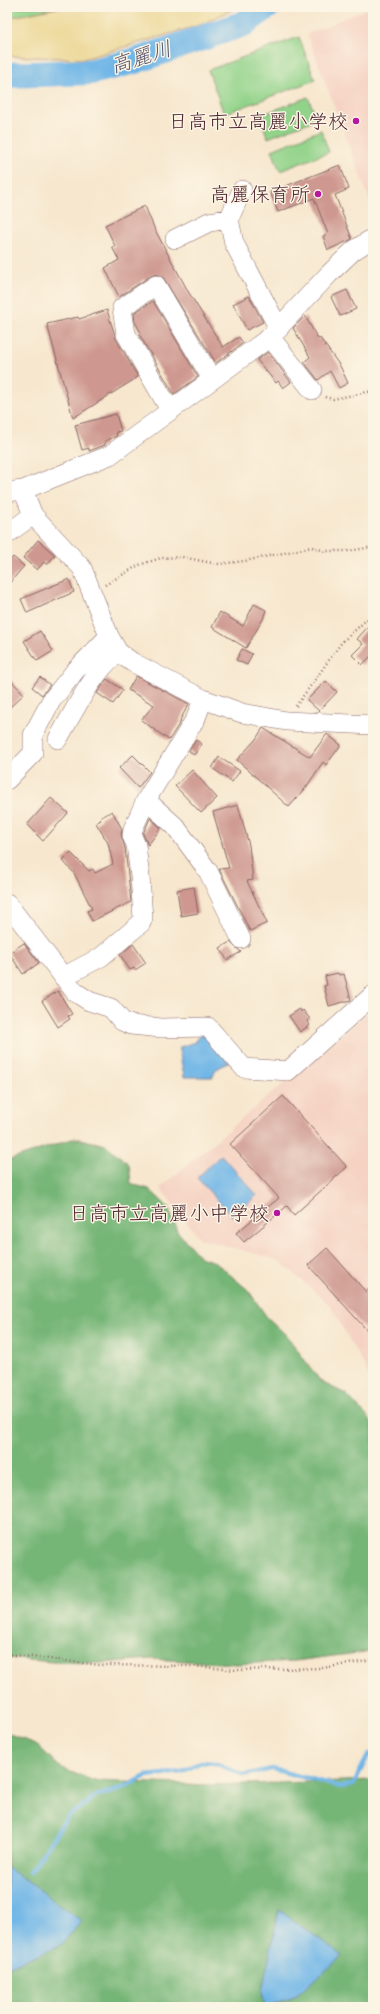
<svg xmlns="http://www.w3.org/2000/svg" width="380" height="2014" viewBox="0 0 380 2014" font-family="Caveat,'Klee One',sans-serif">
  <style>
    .built { fill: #f5d2c2 }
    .green { fill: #92d38a; stroke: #6e795a }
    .forest { fill: #75b576; stroke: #606a50 }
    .sand { fill: #eeda9e; stroke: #9c7c64 }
    .water { fill: #70b6e7; stroke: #5d6a89 }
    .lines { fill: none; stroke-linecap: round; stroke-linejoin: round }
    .stream { stroke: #70b6e7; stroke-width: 4.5 }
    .river { stroke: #70b6e7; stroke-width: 26 }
    .building { fill: #ce9890 }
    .minor-casing { stroke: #876564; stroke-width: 20 }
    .path { stroke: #876564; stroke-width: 2.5; stroke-dasharray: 1 3; stroke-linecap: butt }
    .minor { stroke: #fff; stroke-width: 19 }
    .poi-dot { fill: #b5179e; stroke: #fcf5e5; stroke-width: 1.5 }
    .labels { text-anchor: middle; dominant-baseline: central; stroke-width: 3; stroke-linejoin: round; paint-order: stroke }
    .poi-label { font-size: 20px; fill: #4a1f2b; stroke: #fcf5e5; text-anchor: end }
    .water-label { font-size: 21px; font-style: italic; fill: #57546d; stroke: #fcf5e5 }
  </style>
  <rect width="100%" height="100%" fill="#fcf5e5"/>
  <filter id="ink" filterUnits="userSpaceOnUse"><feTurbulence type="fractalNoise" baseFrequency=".025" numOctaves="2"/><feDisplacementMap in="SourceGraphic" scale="8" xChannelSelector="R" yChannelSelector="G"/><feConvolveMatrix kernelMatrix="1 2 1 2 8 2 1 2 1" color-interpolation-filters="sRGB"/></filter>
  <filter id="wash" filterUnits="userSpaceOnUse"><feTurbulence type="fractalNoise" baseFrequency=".012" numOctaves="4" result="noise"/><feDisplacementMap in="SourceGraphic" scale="16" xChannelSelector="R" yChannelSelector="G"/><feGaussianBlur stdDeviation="0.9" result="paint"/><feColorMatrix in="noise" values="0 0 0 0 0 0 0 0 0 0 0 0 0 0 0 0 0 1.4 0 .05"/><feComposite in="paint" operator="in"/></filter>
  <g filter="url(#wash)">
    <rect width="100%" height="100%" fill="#f7e7ce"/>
    <path class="built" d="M371,7h2v202l-66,-175z
      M373,1008v374l-43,-77 -52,-45 -78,-21 -40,-51z"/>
    <path class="green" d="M7,7h55l-55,11z
      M299,37l16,43 -91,34 -16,-44z
      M308,97l9,22 -49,19 -9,-22z
      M321,130l8,22 -49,19 -8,-21z"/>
    <path class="forest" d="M75,1138l31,7 23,19 2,20 18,5 19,18 9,24 23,26 15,5 33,28 18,26 21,20 34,46 25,12 27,29v228l-78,10 -59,3 -85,-5 -51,4 -47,-1 -46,-4v-497z
      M7,1733l29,11 26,25 33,12 117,4 161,-5v227h-105l29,-12 -18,-85 -17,81 3,16h-258z"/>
    <path class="sand" d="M62,7h176l-38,18 -116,34 -77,-3v-38z"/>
    <path class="water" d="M203,1033l26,29 -14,8 -2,7h-29c-1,-11 -5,-20 -4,-30l15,-5z
      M221,1155l36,40 -24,22 -36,-39z
      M7,1867l75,54 -21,24 -54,22z
      M279,1910l64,46 -46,39 -32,12 -3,-16z"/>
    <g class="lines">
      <path class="stream" d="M30,1872l38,-56 29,-20 27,-8 22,-12 36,-4 19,-10 14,1 29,12 28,-6 69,18 12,-2 16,-31 4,3"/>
      <path class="river" d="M7,75l83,-3 45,-11 108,-37 24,-17"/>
    </g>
    <g id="blocks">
      <path class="building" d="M340,165l9,24 -14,6 17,44 -24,11 -5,-14 5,-2 -14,-36 -36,14 -8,-20z
        M145,206l10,24 34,63 34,54 16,-10 4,6 -27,20 -54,-87 -6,-2 -6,2 -31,21 -14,-29 14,-8 -7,-13 3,-1 -10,-21z
        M347,290l9,19 -16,7 -9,-19z
        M249,296l14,26 -16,8 -14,-26z
        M153,301l45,76 -24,17 -35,-60 2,-1 -6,-11 -1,-9z
        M107,310l9,29 22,38 -65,41 -26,-94 31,-7 1,2z
        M305,316l13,23 2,-1 20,28 8,17 -9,5 -9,-17 -12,9 -14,-18 6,-5 -17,-29z
        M268,352l23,30 -8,6 -5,-7 -2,2 -19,-23z
        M116,414l5,17 -5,1 1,4 -12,5v4l-16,6v-3l-7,2 -7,-25z
        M38,540l17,15 -8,10 -3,-3 -7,8 -14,-12z
        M13,557l11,9 -17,20v-22z
        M69,579l5,13 -47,21 -6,-14z
        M254,604l12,6 -3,9 -17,29 -34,-21 8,-15 23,14z
        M373,621v33l-11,11 -10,-10 11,-11 -6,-5z
        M40,631l13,20 -16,10 -13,-20z
        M242,649l10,5 -5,11 -11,-5z
        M7,676l17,18 -17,16z
        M136,676l53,28 -9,16 1,1 -12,19 -28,-20 13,-15 -26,-15z
        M40,677l10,8 -8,10 -10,-8z
        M107,679l16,11 -10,14 -16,-11z
        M326,681l11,11 -18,19 -12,-11z
        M263,728l47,29 17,-23 14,11 -15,20 -3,-3 -18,27 -16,18 -52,-47 19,-21z
        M196,740l6,4 -8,11 -5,-4z
        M133,755l17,17 -12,16 -19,-20z
        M219,757l21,14 -8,11 -20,-14z
        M192,770l25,28 -16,15 -26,-27z
        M51,798l17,15 -25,28 -16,-16z
        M238,805l11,40 4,35 -6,1 20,42 -17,8 -31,-62 10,-1 -16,-56z
        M112,811l10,18 -1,6 4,13 6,54 -39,19 -5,-10 5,-2 -18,-36 -11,-12 8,-8 18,18 4,-2 2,4 18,-9 -5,-21 -12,-20 5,-3 -1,-2z
        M150,818l11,10 -13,17 -5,-11z
        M194,887l4,26 -17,3 -4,-26z
        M230,942l11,10 -14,8 -7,-12z
        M24,943l15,20 -16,11 -14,-21z
        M133,944l13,19 -11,7 -1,-2 -4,2 -10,-15z
        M338,973l1,2 5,-1 7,26 -22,6 -5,-20 3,-1 -2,-9z
        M58,991l14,23 -4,2 2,3 -12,8 -16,-26z
        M300,1009l1,3 2,-2 7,9 -3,2 3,4 -10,7 -11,-16z
        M283,1096l64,71 -53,48 -7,-9 -43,36 -8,-9 43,-35 -49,-54z
        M327,1248l39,44 7,-7v52l-65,-72z"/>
    </g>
  </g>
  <g filter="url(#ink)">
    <use href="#blocks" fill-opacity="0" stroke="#876564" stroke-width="1"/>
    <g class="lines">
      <defs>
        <path id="minor" d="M242,190l-13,29 5,24 45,86
          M175,239l34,-17 20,-3
          M270,337l42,53
          M170,410l-44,-76 -4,-26 34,-23 56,94
          M23,490l10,25 49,53 27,68 9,16 14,10 71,37 39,14 44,8 87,4
          M7,492l16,-2 87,-35 160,-118 59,-63 24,-23 20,-13
          M7,534l26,-19
          M58,739c18,-31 33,-64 60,-87
          M7,780l26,-27v-18l18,-34 24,-30 34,-35
          M146,800l29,26 33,45 33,68
          M7,903l68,89 14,9 22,7 11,13 9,4 30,3 47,-1 36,41 44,3 85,-76
          M63,977l38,-20 40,-34 2,-5 -3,-41 -4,-32 -4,-9 1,-7 13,-29 50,-82 7,-19"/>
      </defs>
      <use href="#minor" class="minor-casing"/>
      <path class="path" d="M325,397l8,2 40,-8
        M105,585l34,-20 22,-7 21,-1 35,7 28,-3 67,-14 13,4h23l25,-4
        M296,706l46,-64 31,-28
        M7,1654l93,11 93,1 44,4 86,-2 50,-8"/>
      <use href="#minor" class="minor"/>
    </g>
  </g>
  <g class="poi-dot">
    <circle cx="356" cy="121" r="4"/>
    <circle cx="318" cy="194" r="4"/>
    <circle cx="277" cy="1213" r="4"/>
  </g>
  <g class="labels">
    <g class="poi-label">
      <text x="348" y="121">日高市立高麗小学校</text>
      <text x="310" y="194">高麗保育所</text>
      <text x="269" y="1213">日高市立高麗小中学校</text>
    </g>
    <g class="water-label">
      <text transform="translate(141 57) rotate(-17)">高麗川</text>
    </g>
  </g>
  <rect width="380" height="2014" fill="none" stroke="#fcf5e5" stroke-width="24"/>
</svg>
